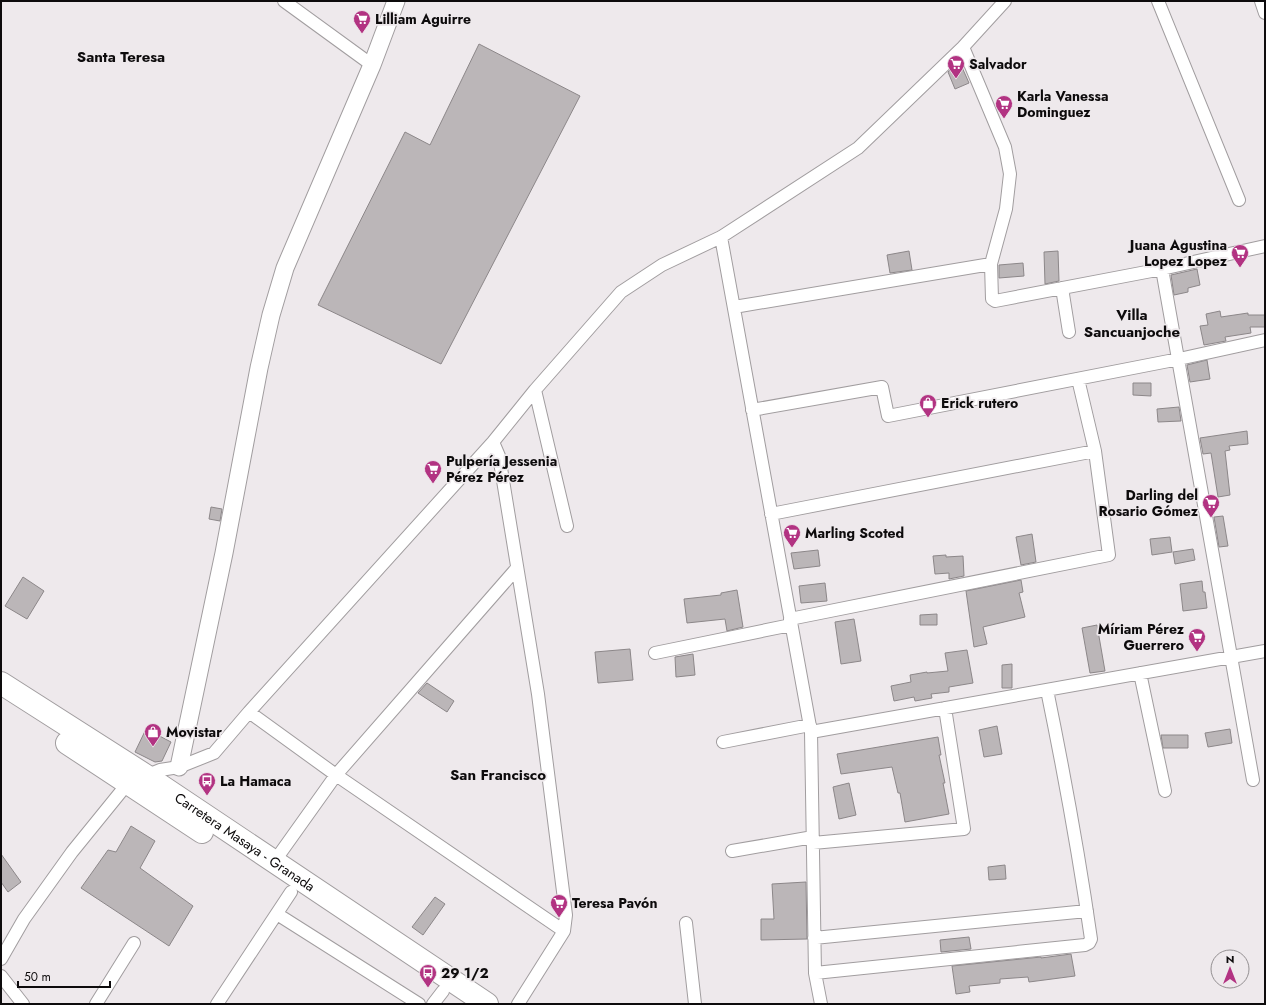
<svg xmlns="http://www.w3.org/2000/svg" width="1266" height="1005" viewBox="0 0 1266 1005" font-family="Jost,sans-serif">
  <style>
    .building { fill: #bbb6b8; stroke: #8c8789 }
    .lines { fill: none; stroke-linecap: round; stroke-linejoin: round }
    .street-casing { stroke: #a19d9f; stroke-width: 14 }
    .secondary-casing { stroke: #a19d9f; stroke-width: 19 }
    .highway-casing { stroke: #a19d9f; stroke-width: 24 }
    .street { stroke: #fff; stroke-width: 12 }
    .secondary { stroke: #fff; stroke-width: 17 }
    .highway { stroke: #fff; stroke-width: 22 }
    .labels { text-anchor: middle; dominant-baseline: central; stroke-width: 3.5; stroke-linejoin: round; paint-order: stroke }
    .poi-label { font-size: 14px; font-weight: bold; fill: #0d0b0c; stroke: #eee9ec; text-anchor: start }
    .street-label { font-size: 14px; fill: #0d0b0c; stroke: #eee9ec }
    .neighbourhood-label { font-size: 15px; font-weight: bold; fill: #0d0b0c; stroke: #eee9ec }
  </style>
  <rect width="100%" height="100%" fill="#eee9ec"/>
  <path class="building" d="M479,44l101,52 -139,268 -123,-59 87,-173 25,13z
    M961,65l8,18 -14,6 -7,-17 2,-2z
    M909,251l3,19 -22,3 -3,-18z
    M1058,251l1,30 -14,3 -1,-32z
    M1023,263l1,13 -25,2v-13z
    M1197,269l3,16 -12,3v4l-14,3 -3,-20z
    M1220,311l1,6 27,-4v2h17v12h-15l1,6 -26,4 1,4 -22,4 -4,-19 8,-1 -2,-11z
    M1207,360l3,19 -20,3 -3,-17z
    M1133,383h18v13l-18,-1z
    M1179,407l2,14 -23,1 -1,-13z
    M1247,431l1,13 -19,2 1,4 -5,1 5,44 -12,2 -7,-44 -8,1 -3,-16z
    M211,507l11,2 -2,12 -11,-2z
    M1223,516l5,30 -9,1 -5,-30z
    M1032,534l4,28 -15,3 -5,-28z
    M1170,537l2,15 -20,3 -2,-16z
    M1193,549l2,11 -20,4 -2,-12z
    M818,550l2,16 -26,3 -3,-16z
    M946,555v2l17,-1 1,20 -15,3v-6l-14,1 -2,-18z
    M23,577l21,14 -17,28 -22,-13z
    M1021,580l2,12 -4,1 6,24 -42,10 4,17 -13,3 -8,-56z
    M1202,581l1,11h2l2,16 -24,3 -3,-27z
    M825,583l2,18 -26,2 -2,-17z
    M737,590l6,37 -16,4 -2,-12 -38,4 -3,-24 37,-4v-2z
    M937,614v11h-17v-10z
    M854,619l7,42 -20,3 -6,-42z
    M1097,625l8,46 -15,2 -8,-45z
    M630,649l3,31 -35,3 -3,-31z
    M967,650l6,33 -24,4v5l-18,2 1,4 -17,3 -1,-4 -20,4 -3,-15 20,-4 -1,-7 17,-3v1l21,-2 -3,-18z
    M693,654l2,21 -19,2 -1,-20z
    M1012,664v24h-10v-23z
    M427,683l27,18 -7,11 -29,-19z
    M997,726l5,28 -18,3 -5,-27z
    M146,729l25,13 -9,19 -7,1 -20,-10z
    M1230,729l2,14 -24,4 -3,-14z
    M1161,735h27v13h-25z
    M938,737l3,18h-2l6,28h-2l6,31 -44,8 -5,-29h-2l-6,-26 -51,7 -4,-20z
    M849,783l7,32 -17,4 -6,-32z
    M131,826l24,15 -15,27 53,38 -24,40 -88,-58 27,-38 8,2z
    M1,854l20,28 -13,10 -7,-10z
    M1005,865l1,14 -17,1 -1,-13z
    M806,882l1,57 -46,1v-21h13l-2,-35z
    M435,897l10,7 -22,31 -11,-8z
    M969,937l2,12 -30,3 -1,-12z
    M1071,954l4,22 -46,6 -1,-5 -28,2v4l-31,3 1,6 -14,2 -4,-28 89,-9v1z"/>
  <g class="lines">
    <defs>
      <path id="street" d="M284,1l88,64
        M1158,1l81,199
        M1261,1l4,12
        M963,47l42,100 5,27 -4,35 -15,55 1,35 3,2 167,-32 103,-23
        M721,237l90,495 4,241 6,31
        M1162,269l91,511
        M1062,288l7,44
        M734,307l257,-43
        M535,390l32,136
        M752,410l130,-23 6,29 291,-57 86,-19
        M493,442l6,14 39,238 28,221 -2,16 -46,73
        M771,514l324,-63
        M790,619l319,-64 -14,-104 -17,-72
        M655,653l136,-28
        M1140,673l25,118
        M249,712l87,63 228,156
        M811,732l454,-81
        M723,742l87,-17
        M813,843l151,-14 -19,-121
        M732,851l81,-14
        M274,862l62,-87 181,-207
        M277,914l142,90
        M686,923l9,81
        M814,938l273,-27
        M1,959l23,-40 48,-67 56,-69 32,-13 19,-3 35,-14 35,-41 244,-270 42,-52 86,-98 41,-27 59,-28 137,-89 105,-101 42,-46
        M815,973l270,-28 4,-2 2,-4c-12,-84 -27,-166 -44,-249
        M1,976l22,28
        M96,1004l38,-61
        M217,1004l74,-112
        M433,1004l10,-13"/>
      <path id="secondary" d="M179,767l45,-214 35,-185 12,-53 14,-47 87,-203 24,-64"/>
      <g id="highway">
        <path id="s1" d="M1,683l144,92 342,229"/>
        <path d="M67,743l135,89"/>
      </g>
    </defs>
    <use href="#street" class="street-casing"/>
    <use href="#secondary" class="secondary-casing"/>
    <use href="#highway" class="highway-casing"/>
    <use href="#street" class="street"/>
    <use href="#secondary" class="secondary"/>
    <use href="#highway" class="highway"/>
  </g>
  <defs>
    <symbol id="supermarket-pin" viewBox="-11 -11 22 30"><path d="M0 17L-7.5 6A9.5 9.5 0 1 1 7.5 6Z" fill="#b23382" stroke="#eee9ec"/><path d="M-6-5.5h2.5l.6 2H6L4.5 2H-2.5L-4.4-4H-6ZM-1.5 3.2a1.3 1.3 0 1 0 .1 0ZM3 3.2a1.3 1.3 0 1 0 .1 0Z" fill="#fff"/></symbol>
    <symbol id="shop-pin" viewBox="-11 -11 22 30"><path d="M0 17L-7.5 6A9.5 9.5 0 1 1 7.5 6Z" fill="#b23382" stroke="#eee9ec"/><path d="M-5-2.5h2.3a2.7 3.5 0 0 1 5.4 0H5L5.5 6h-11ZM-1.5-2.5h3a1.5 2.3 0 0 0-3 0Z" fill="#fff"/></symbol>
    <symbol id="bus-pin" viewBox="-11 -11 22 30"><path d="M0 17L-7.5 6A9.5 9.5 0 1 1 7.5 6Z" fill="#b23382" stroke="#eee9ec"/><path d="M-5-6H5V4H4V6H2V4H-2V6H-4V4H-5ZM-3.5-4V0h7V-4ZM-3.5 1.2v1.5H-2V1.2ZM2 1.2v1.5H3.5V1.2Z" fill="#fff"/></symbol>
  </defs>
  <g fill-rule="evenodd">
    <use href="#supermarket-pin" x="352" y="9" width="20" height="27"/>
    <use href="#supermarket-pin" x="946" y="54" width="20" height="27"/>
    <use href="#supermarket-pin" x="994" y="94" width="20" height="27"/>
    <use href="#supermarket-pin" x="1230" y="243" width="20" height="27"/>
    <use href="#shop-pin" x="918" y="393" width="20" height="27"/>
    <use href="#supermarket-pin" x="423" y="459" width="20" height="27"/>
    <use href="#supermarket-pin" x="1201" y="493" width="20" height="27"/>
    <use href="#supermarket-pin" x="782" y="523" width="20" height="27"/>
    <use href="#supermarket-pin" x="1187" y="627" width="20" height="27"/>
    <use href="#shop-pin" x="143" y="722" width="20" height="27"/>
    <use href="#bus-pin" x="197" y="771" width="20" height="27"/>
    <use href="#supermarket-pin" x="549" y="893" width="20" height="27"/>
    <use href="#bus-pin" x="418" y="963" width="20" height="27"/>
  </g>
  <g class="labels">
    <g class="poi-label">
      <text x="375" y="19">Lilliam Aguirre</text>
      <text x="969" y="64">Salvador</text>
      <text x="1017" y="96">Karla Vanessa<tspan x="1017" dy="16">Dominguez</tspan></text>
      <text x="1227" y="245" text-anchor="end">Juana Agustina<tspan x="1227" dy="16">Lopez Lopez</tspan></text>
      <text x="941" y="403">Erick rutero</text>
      <text x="446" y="461">Pulpería Jessenia<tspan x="446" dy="16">Pérez Pérez</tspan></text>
      <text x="1198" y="495" text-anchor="end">Darling del<tspan x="1198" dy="16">Rosario Gómez</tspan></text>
      <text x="805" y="533">Marling Scoted</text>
      <text x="1184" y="629" text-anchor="end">Míriam Pérez<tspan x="1184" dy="16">Guerrero</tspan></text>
      <text x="166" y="732">Movistar</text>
      <text x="220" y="781">La Hamaca</text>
      <text x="572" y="903">Teresa Pavón</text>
      <text x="441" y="973">29 1/2</text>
    </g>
    <g class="street-label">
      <text stroke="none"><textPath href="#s1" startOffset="291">Carretera Masaya - Granada</textPath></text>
    </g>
    <g class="neighbourhood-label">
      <text x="121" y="57">Santa Teresa</text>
      <text x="1132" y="315">Villa<tspan x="1132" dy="17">Sancuanjoche</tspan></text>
      <text x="498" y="775">San Francisco</text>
    </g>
  </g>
  <rect width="1266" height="1005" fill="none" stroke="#0d0b0c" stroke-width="4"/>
  <g transform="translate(1230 969)"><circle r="19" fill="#eee9ec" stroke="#949092"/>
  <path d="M0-3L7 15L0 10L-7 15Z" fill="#b23382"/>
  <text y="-6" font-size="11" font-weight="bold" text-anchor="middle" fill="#0d0b0c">N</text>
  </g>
  <path d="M18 981v6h92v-6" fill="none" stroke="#0d0b0c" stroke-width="2"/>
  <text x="24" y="981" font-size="12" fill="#0d0b0c" stroke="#eee9ec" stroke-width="3" paint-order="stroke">50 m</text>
</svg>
